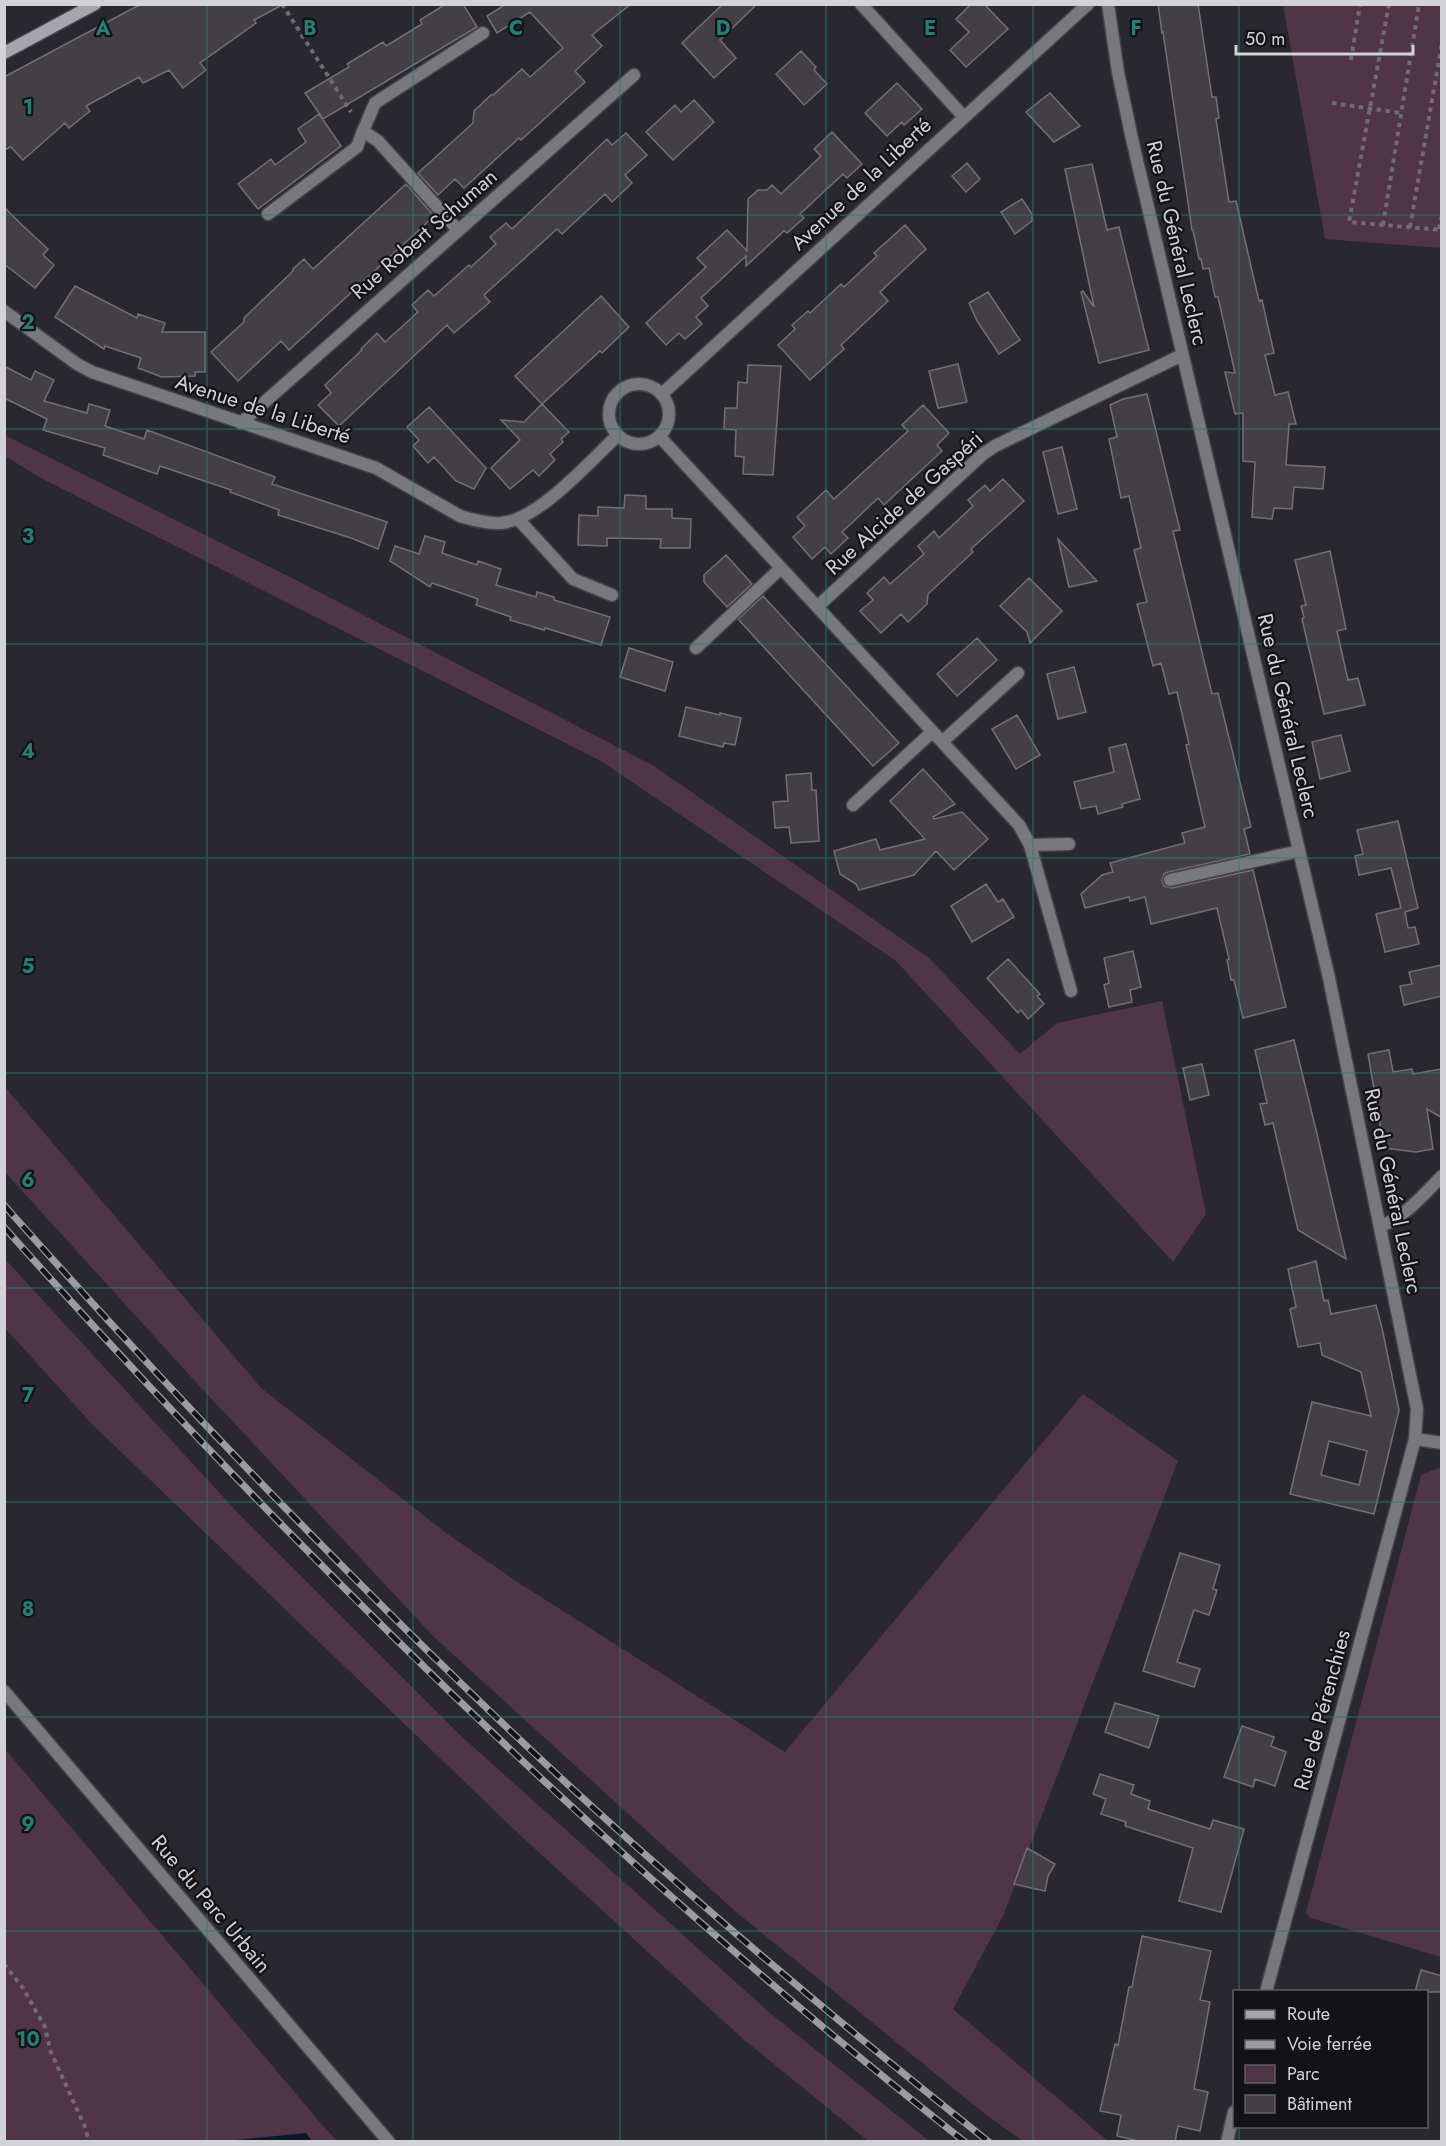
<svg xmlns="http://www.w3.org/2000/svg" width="1446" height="2146" viewBox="0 0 1446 2146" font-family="Jost,sans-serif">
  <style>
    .green { fill: #4f3546 }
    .water { fill: #0b172c }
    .building { fill: #443f45; stroke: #746f75; stroke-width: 1.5; fill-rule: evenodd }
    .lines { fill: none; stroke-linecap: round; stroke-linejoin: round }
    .service-casing { stroke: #45434a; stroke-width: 15 }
    .minor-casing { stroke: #45434a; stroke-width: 15 }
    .secondary-casing { stroke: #45434a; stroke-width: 15 }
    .path { stroke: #6e6c72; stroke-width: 4; stroke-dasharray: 4.5 4.5; stroke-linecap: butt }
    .service { stroke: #78797c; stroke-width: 12 }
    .minor { stroke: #78797c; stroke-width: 12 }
    .secondary { stroke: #a5a6ab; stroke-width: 12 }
    .rail-casing { stroke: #9c9ba0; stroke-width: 7 }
    .rail { stroke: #131215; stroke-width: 4.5; stroke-dasharray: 14; stroke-linecap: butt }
    .grid { fill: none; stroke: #237f78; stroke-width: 1.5; stroke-opacity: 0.55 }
    .labels { text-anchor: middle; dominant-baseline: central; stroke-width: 4.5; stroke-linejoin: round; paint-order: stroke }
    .street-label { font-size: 21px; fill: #d3d2d6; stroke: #131215 }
    .grid-label { font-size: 20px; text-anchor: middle; font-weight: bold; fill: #237f78; stroke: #131215; stroke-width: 4.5; stroke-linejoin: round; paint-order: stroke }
  </style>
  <rect width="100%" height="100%" fill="#2a282f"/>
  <path class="green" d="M1283,5h158v243l-116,-9z
    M4,435l292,145 358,186 275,192 91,96 37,-31 105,-22 44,213 -33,48 -277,-301 -295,-200 -562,-284 -34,-21z
    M5,1087l256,301 185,145 73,50 266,169 298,-358 95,67 -174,453 -51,95 155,132h-85l-38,-27 -249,-202 -302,-275 -241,-258 -188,-207z
    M5,1259l232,253 223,223 310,278 159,128h-61l-126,-103 -221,-202 -429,-412 -87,-96z
    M1441,1467v490l-130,-39 -5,-5 115,-438z
    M4,1748l314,372 19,21h-332z"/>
  <path class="water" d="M306,2133l6,8h-86z"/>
  <path class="building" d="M141,4h143l-30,16 2,3 -56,40 6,7 -23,18 -14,-18 -26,13 -4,-6 -53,29 4,5 -21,17 -4,-5 -42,37 -12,-13 -7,3v-73z
    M446,4h17l14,23 -154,92 -18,-26 44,-26 -2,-3 36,-22 3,4 36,-22 -2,-4z
    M506,4h125l-39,31 10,11 -27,25 10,11 -64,58 -2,-2 -55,50 -9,-9 -17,16 -20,-22 55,-50 1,-12 17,-16h2l29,-26 8,8 33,-29 -33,-36 -33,21 -10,-17z
    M723,4h34l-37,36 16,18 -22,20 -32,-35z
    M971,4h13l24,25 -42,38 -16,-17 19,-18 -13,-13z
    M1158,4h40l14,93h4l3,21 -3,1 13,83 7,-1 23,100 3,-1 12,53 -9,2 10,40 13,-3 8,32h-7l-3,41 39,2 -2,22 -29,-2 -2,22 -18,-1 -2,11 -20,-2 3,-55 -12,-1v-48l-8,1 -10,-42 10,1 -17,-76h-3l-6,-29 -6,1 -2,-10h-2l-6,-29h-1l-29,-198 -1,1z
    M801,51l15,16 -2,3 13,14 -23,21 -28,-31z
    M897,83l25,26 -18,16 -2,-3 -15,14 -22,-23z
    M1050,93l30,33 -26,16 -28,-30z
    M694,100l20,22 -41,38 -27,-28 29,-27 6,7z
    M319,114l22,32 -83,63 -20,-25 33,-25 4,6 31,-23 -8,-13z
    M832,132l30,32 -15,14 -4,-4 -43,40 4,4 -17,15 -3,-2 -38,35v-10l-45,42 7,8 -12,11 6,7 -17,15 -6,-6 -13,12 -20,-22 60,-56 -9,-9 30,-28 20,21 1,-52 10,-9h9l5,-5 9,9 40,-38 -7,-7z
    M626,133l21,22 -22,20 7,8 -20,19 -7,-8 -43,40 -5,-5 -73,66 6,7 -36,31 -7,-8 -108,101 -21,-21 13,-12 -6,-8 37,-35 -1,-1 16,-16 8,9 33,-30 -6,-7 16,-15 6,6 35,-31 2,2 25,-23 -6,-7 16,-14 6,6 95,-90 5,6z
    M967,163l13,16 -14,13 -14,-16z
    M1092,164l15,66 12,-3 30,123 -50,13 -18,-71 2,-1 11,16 -29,-138z
    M406,184l28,32 -145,134 -8,-9 -43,40 -27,-29 33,-30v-4l49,-47v-2l11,-10 9,10z
    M1022,199l10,15v7l-17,13 -14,-22z
    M4,207l19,19 25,23 -5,6 11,10 -19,23 -31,-24z
    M905,225l21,24 -46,43 8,9 -47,44 3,4 -34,31 -32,-35 17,-16 -3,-4 16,-14 2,2 31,-29 3,3 33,-31 -3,-3z
    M75,286l62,32 1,-4 27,9 -3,9h43v40h-10v4l-33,1 -24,-9 3,-10 -36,-12 -1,3 -49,-32z
    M988,292l32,48 -21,14 -22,-33 -8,-18z
    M601,296l28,31 -27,26 -2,-2 -58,53 27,28 -8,7 2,3 -13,12 5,6 -16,16 -6,-6 -23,19 -19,-21 29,-28 -19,-20 23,2 18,-18 -27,-28z
    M958,364l9,38 -29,6 -9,-37z
    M748,365l33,1 -8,109 -30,-1 1,-17 -9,-1 1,-26 -12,-1 1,-21h12l1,-26 9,1z
    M4,366l27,14 4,-9 19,9 -10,21 43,12 2,-9 21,6 -5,16 39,13 3,-9 128,47 -3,7 115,38 -9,27 -27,-11 -73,-23 1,-5 -49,-18 1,-2 -71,-24 -3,8 -54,-19 2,-7 -62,-18 4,-11 -43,-21z
    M1147,394l33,136 -7,1 39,163 6,-1 33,134 -7,2 6,25 -82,18 -4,2 -2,7 2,5 8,2 81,-18 33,137 -43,11 -9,-38h-3l-4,-20 2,-1 -12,-51 -66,16 -6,-27 -15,4 -1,-4 -44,11 -4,-14 21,-19 11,-3 -3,-9 75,-20 -3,-10 23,-6 -19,-82 3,-1 -12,-52 -8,2 -8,-31 -8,3 -16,-62 10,-2 -13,-52 7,-2 -12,-52 -8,2 -12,-59 8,-2 -7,-32 13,-6z
    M923,405l26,28 -12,12 5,6 -58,54 -6,-7 -23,22 -13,12 6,6 -17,16 -6,-7 -13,12 -19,-22 12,-11 -8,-9 29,-27 8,9 74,-68 -6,-6z
    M429,407l57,61 -12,21 -18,-8 -22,-24 -6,6 -15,-17 6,-6 -12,-13z
    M1062,447l15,62 -19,5 -15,-62z
    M1003,479l21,22 -53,48 2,3 -45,42 -1,10 -19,18 -7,-8 -20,19 -21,-22 13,-11 -6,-7 17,-16 6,7 34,-30 -6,-8 16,-15 5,7 34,-32 -5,-6 17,-15 5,6z
    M625,495l21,1v13h26v9l19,1 -1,29h-30l1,-9 -54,-1v8l-29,-1 1,-30 19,1v-9l26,1z
    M425,536l20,6 -3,11 35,12 1,-4 23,8 -5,16 40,12 1,-5 17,5v3l56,17 -9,28 -56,-17 -1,2 -34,-10 1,-3 -35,-12 2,-6 -46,-16 -2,4 -40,-26 5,-15 24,8z
    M1058,539l39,42 -28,6z
    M1330,551l16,78 -9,2 11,49 10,-2 7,27 -41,9 -22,-95 2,-2 -3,-11 5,-1 -11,-45z
    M726,555l26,29 -25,23 -23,-25v-7z
    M1029,578l33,33 -32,32 -3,-11 -27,-26z
    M763,596l136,147 -26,23 -135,-147z
    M977,638l20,22 -40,36 -20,-22z
    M629,648l44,14 -8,29 -45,-14z
    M1074,667l12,45 -28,7 -11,-45z
    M686,707l34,8v-2l21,5 -6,27 -11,-2 -1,4 -44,-11z
    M1017,715l23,40 -24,14 -24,-40z
    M1341,735l9,36 -30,8 -8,-37z
    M1126,744l14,55 -18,5 1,3 -25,7 -2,-8 -15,3 -7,-27 40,-10 -5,-24z
    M923,769l32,35 -22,13 1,2 28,-7 26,27 -34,31 -18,-19 -22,24 -55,15 -3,-6 -16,-10 -6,-23 42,-12 4,11 45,-11 -35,-38z
    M811,773l1,17h4l3,51 -28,2 -2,-16 -14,1 -2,-26 15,-1 -2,-26z
    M1398,821l20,87 -13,4 3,16 7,-1 4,17 -34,8 -9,-38 25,-6 -10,-40 -32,7 -4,-19 8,-2 -6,-24z
    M986,884l12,18 5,-3 11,18 -42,25 -21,-36z
    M1133,951l8,36 -11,3 2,12 -23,5 -5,-22 5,-2 -5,-25z
    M1008,959l32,35 -3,2 7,8 -16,15 -7,-9 -3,3 -31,-35z
    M1442,965v31l-38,9 -4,-19 12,-2 -3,-12z
    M1294,1040l23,94 29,125 -48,-29 -25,-107 -8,2 -5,-21 7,-1 -12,-53z
    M1389,1050l4,22 19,-3 1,5 29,-5v49l-15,-9 6,40 -17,3 -32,-4 -16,-94z
    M1202,1064l7,31 -19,5 -7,-32z
    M1316,1261l8,40 4,-1 3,14 45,-9 6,23 17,82 -25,104 -84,-20 22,-92 59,14 -10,-44 -39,-17 -2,-12 -22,4 -8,-38 6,-2 -8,-38zM1329,1441l38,10 -8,34 -38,-10z
    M1180,1553l40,12 -7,24 4,1 -8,25 -15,-5 -17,52 23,7 -6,18 -51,-16z
    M1115,1703l44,13 -10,32 -44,-16z
    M1242,1726l32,11 -3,9 15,6 -11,34 -20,-7 -2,8 -29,-10z
    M1100,1774l34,11 -3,9 19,7 -2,8 62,20 3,-9 31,9 -23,83 -42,-11 14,-53 -68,-22 1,-4 -25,-8 5,-15 -13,-5z
    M1027,1848l28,16 -7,12 -3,15 -31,-7z
    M1142,1936l69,15 -11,49 10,2 -16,87 14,3 -8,39 -22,-5 -3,16h-32l-26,-6 4,-21 -21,-4 15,-67 3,1 11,-58h3z
    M1421,1970l21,6v16h-27z"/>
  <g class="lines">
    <defs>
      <path id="service" d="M268,214l89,-67 6,-16
        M458,230l-80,-89 -15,-10 12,-28 108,-70
        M1170,880l129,-29"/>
      <path id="minor" d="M861,4l103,113
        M1108,4l10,68 14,67 197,839 88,431 -2,30 -149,553
        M4,311l73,53 15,8 284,96 84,48c13,4 27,8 41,7 38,-3 89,-62 117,-88
        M609 414a30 30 0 1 1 60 0a30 30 0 1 1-60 0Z
        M662,394l426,-390
        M241,423l393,-348
        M660,437l359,388 11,20 41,146
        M518,519l55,60 39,16
        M817,607l166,-153 12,-8 187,-91
        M696,648l85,-80
        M942,742l76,-69
        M853,805l79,-73
        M1030,845l39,-1
        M1381,1226c25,-10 42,-31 61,-50
        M1415,1439l27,4
        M4,1691l385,451
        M1227,2142l7,-30"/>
      <path id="secondary" d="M4,53l91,-49"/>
    </defs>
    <use href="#service" class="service-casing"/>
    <use href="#minor" class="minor-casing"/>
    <use href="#secondary" class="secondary-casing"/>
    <path class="path" d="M282,4l69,108
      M1389,4l-40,218 93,8
      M1351,60l9,-56
      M1332,103l69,10
      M1383,225l36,-221
      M1410,227l32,-184
      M1439,229l3,-14
      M4,1964l19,24 22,39 5,23 35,77 4,15"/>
    <use href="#service" class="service"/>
    <use href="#minor" class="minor"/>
    <use href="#secondary" class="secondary"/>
    <defs>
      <path id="rail" d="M4,1205c150,169 306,333 468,489 164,159 338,306 517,448
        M4,1227c295,331 612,641 961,915"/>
    </defs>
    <use href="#rail" class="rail-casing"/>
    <use href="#rail" class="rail"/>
  </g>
  <path class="grid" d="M207,4v2138M413,4v2138M620,4v2138M826,4v2138M1033,4v2138M1239,4v1988M4,215h1438M4,429h1438M4,644h1438M4,858h1438M4,1073h1438M4,1288h1438M4,1502h1438M4,1717h1438M4,1931h1438M1239,2126v16"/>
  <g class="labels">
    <g class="street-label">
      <text transform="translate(861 184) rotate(-43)">Avenue de la Liberté</text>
      <text transform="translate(424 234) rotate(-41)">Rue Robert Schuman</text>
      <text transform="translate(1177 243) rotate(77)">Rue du Général Leclerc</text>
      <text transform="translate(263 409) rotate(18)">Avenue de la Liberté</text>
      <text transform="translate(904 503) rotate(-42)">Rue Alcide de Gaspéri</text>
      <text transform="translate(1288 716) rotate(77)">Rue du Général Leclerc</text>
      <text transform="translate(1393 1191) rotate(78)">Rue du Général Leclerc</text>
      <text transform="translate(1322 1710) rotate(-75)">Rue de Pérenchies</text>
      <text transform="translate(211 1904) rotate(50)">Rue du Parc Urbain</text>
    </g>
  </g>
  <g class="grid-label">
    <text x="103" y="35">A</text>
    <text x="310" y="35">B</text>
    <text x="516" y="35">C</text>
    <text x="723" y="35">D</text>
    <text x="930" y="35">E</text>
    <text x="1136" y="35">F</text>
    <text x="28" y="114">1</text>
    <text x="28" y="329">2</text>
    <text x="28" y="543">3</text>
    <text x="28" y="758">4</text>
    <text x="28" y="973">5</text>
    <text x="28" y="1187">6</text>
    <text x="28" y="1402">7</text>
    <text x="28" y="1616">8</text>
    <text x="28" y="1831">9</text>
    <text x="28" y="2046">10</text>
  </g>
  <rect width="1446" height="2146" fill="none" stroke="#d3d2d6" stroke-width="12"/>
  <rect x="1233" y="1990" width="195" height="138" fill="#131215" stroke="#605f62" stroke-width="1.5"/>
  <rect x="1245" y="2010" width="30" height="9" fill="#a5a6ab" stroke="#605f62" stroke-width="1.5"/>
  <text x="1287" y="2020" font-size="18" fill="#d3d2d6">Route</text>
  <rect x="1245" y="2040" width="30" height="9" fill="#9c9ba0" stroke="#605f62" stroke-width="1.5"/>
  <text x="1287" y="2050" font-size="18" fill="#d3d2d6">Voie ferrée</text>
  <rect x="1245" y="2065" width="30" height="18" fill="#4f3546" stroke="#605f62" stroke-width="1.5"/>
  <text x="1287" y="2080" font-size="18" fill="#d3d2d6">Parc</text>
  <rect x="1245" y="2095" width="30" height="18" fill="#443f45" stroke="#605f62" stroke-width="1.5"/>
  <text x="1287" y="2110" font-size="18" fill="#d3d2d6">Bâtiment</text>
  <path d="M1236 45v9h177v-9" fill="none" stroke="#d3d2d6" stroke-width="3"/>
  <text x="1245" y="45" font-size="18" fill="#d3d2d6" stroke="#131215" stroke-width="4.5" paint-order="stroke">50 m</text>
</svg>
